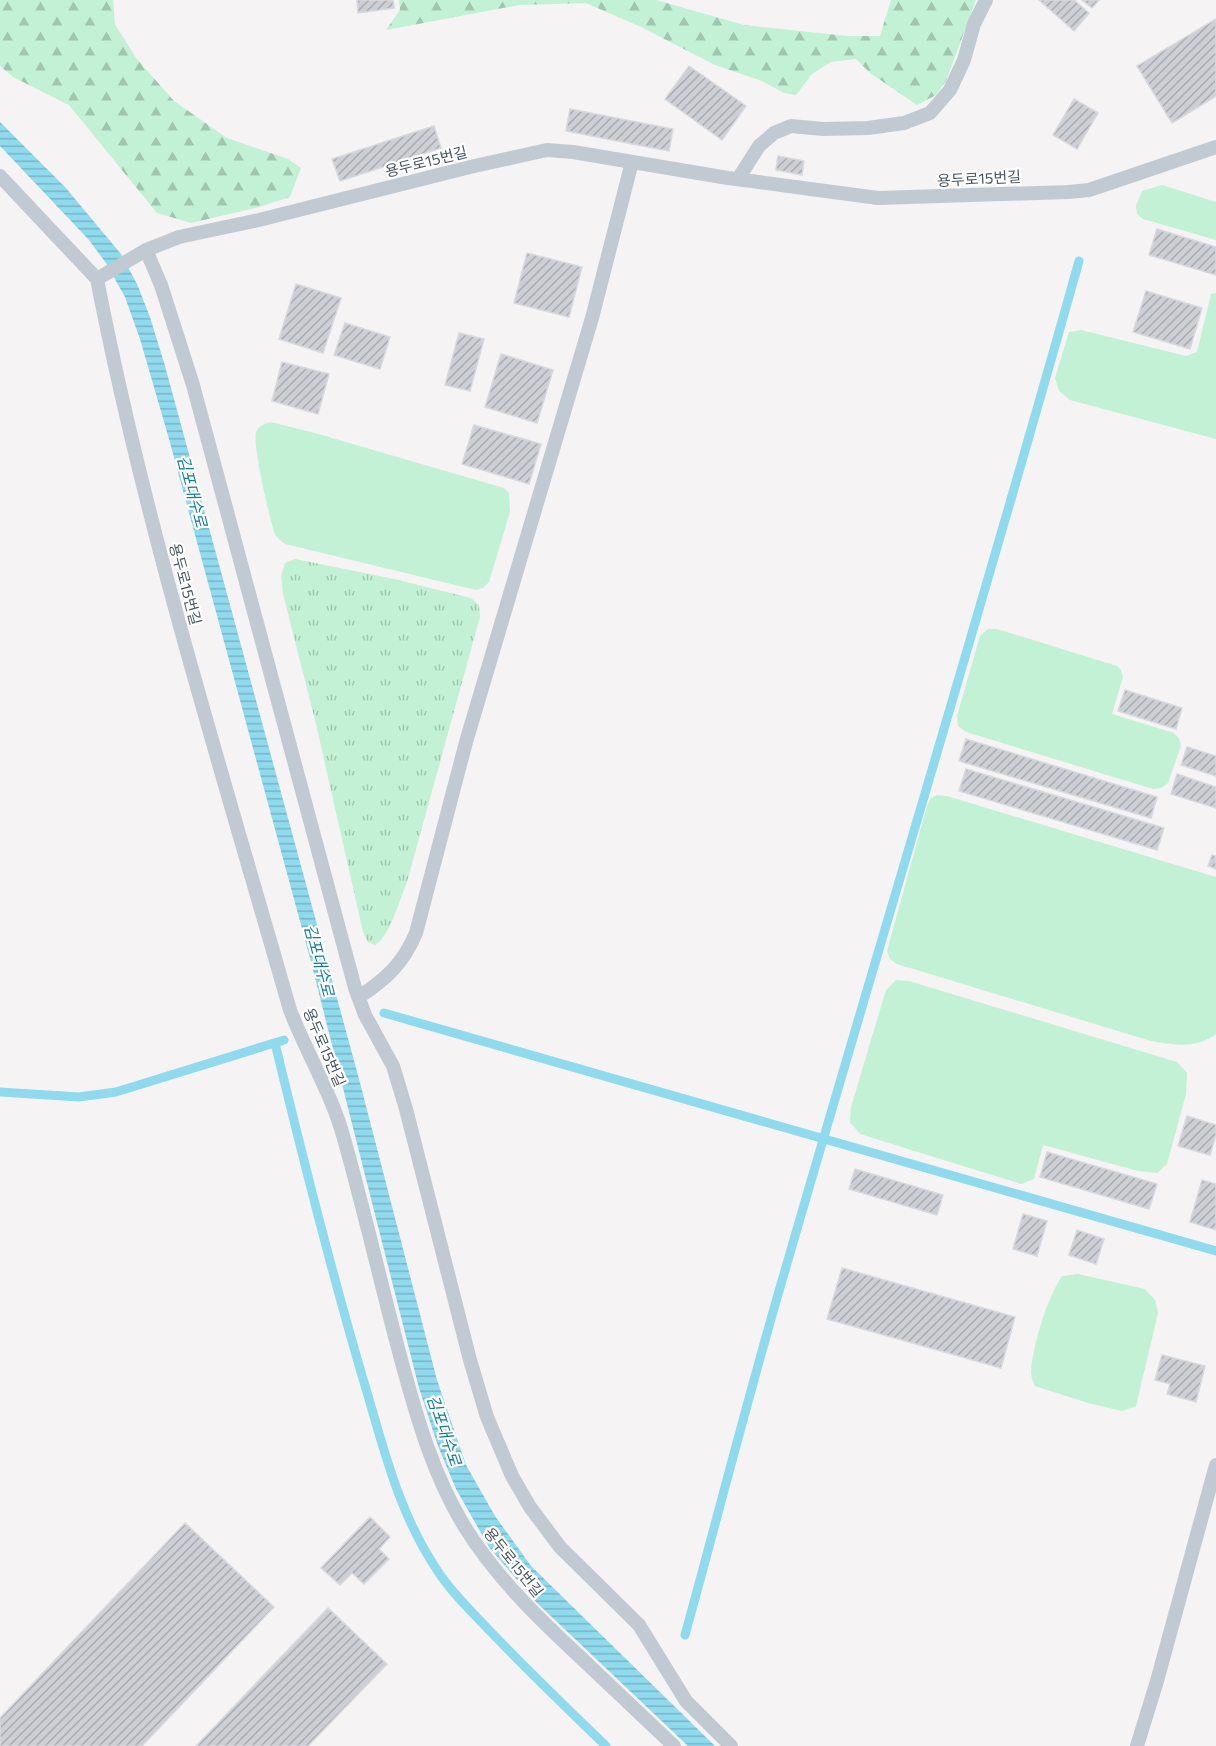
<svg xmlns="http://www.w3.org/2000/svg" width="1216" height="1746" viewBox="0 0 1216 1746" font-family="Commissioner,'Noto Sans KR',sans-serif">
  <style>
    .grass { fill: url(#grass-tufts) }
    .forest { fill: url(#forest-firs) }
    .garden { fill: #c3f1d5 }
    .water { fill: url(#water-rules) }
    .lines { fill: none; stroke-linecap: round; stroke-linejoin: round }
    .stream { stroke: #90daee; stroke-width: 9 }
    .building { fill: url(#building-hatch); stroke: #d7d9de; stroke-width: 1.5 }
    .lane { stroke: #c1cad2; stroke-width: 14 }
    .labels { text-anchor: middle; dominant-baseline: central; stroke-width: 4.5; stroke-linejoin: round; paint-order: stroke }
    .street-label { font-size: 15px; fill: #4a5661; stroke: #fff }
    .water-label { font-size: 16px; font-style: italic; fill: #0c7c9b; stroke: #fff }
  </style>
  <defs>
    <pattern id="grass-tufts" width="24" height="20" patternUnits="userSpaceOnUse" patternTransform="scale(1.5)"><rect width="24" height="20" fill="#c3f1d5"/><path d="M3 7l-1-3M5 7V3M7 7l1-3M15 17l-1-3M17 17v-4M19 17l1-3" fill="none" stroke="#a0c6b0"/></pattern>
    <pattern id="forest-firs" width="22" height="20" patternUnits="userSpaceOnUse" patternTransform="scale(1.5)"><rect width="22" height="20" fill="#c3f1d5"/><path d="M5 1l3.5 6h-7zM16 11l3.5 6h-7z" fill="#a0c6b0"/></pattern>
    <pattern id="water-rules" width="6" height="5" patternUnits="userSpaceOnUse" patternTransform="scale(1.5)"><rect width="6" height="5" fill="#90daee"/><path d="M0 2.5h6" fill="none" stroke="#78b4c4"/></pattern>
    <pattern id="building-hatch" width="6" height="6" patternUnits="userSpaceOnUse" patternTransform="scale(1.5)"><rect width="6" height="6" fill="#cdcfd5"/><path d="M-1 1l2-2M0 6l6-6M5 7l2-2" fill="none" stroke="#a8abb0"/></pattern>
  </defs>
  <rect width="100%" height="100%" fill="#f5f3f3"/>
  <path class="grass" d="M295,559l99,20 77,19 8,7 1,12 -73,265c-7,17 -17,54 -32,63l-7,-3 -5,-10 -47,-208 -33,-130 -2,-18 4,-13z"/>
  <path class="forest" d="M0,0h113l2,24 21,34 38,43 53,37 61,21 13,9 -11,29 -31,10 -68,16 -34,-10 -88,-108 -56,-28 -13,-11z
    M399,0h257l88,25 103,11h33l11,-36h85l-30,81 -10,14 -19,10 -47,-32 -14,-14 -25,3 -19,12 -16,21 -12,-2 -22,-12 -47,-16 -74,-38 -55,-24 -66,2 -134,25 14,-20z"/>
  <path class="garden" d="M1162,185l54,17v38l-73,-21 -6,-5 -1,-8 6,-15z
    M1216,293v146l-146,-39 -11,-9 -4,-13 14,-46 12,-2 105,26 11,-4 14,-58z
    M271,422l44,11 189,55 5,5 1,19 -21,70 -6,6 -7,2 -191,-46c-4,-3 -8,-6 -10,-10 -5,-12 -23,-93 -19,-102 3,-7 8,-8 15,-10z
    M988,629h9l120,37 4,4 2,7 -11,37 62,19 5,5 2,8 -13,37 -7,5 -8,1 -187,-57 -8,-6 -1,-10 23,-80z
    M937,795l10,1 269,81v157c-20,15 -43,11 -65,7l-254,-77 -7,-5 -3,-8 40,-145 4,-8z
    M896,980l13,1 268,81 10,11 -1,21 -19,70 -10,9 -19,-2 -95,-26 -9,34 -13,5 -161,-50 -10,-12 1,-15 35,-117z
    M1078,1274l67,15 10,11 3,13 -22,93 -14,5 -34,-8 -53,-17c-2,-5 -4,-9 -4,-14 2,-28 16,-73 31,-96z"/>
  <path class="water" d="M0,122l65,65 56,67 16,30 13,33 15,49 194,713 78,301 29,85 29,51 36,50 184,180h-27l-152,-144 -47,-55 -33,-58 -18,-43 -19,-58 -109,-430 -141,-519 -29,-100 -15,-42 -19,-34 -17,-23 -89,-94z"/>
  <g class="lines">
    <path class="stream" d="M384,1013l832,238
      M275,1043c28,116 57,232 91,346 19,64 33,124 71,181 14,22 35,42 53,61 38,40 77,77 116,115
      M0,1092l79,5 37,-5 168,-52
      M685,1635c34,-123 65,-246 101,-368 97,-335 199,-670 293,-1006"/>
  </g>
  <path class="building" d="M357,0h36l1,8 -36,5z
    M1039,0h35l15,13 -15,18z
    M1082,0h17l-7,8z
    M1216,19v77l-44,27 -35,-57z
    M689,66l57,40 -24,34 -57,-41z
    M1074,99l24,14 -21,36 -24,-14z
    M570,109l103,20 -4,22 -103,-20z
    M434,126l7,22 -101,33 -8,-22z
    M778,156l26,5 -2,14 -26,-5z
    M1157,229l59,18v28l-67,-20z
    M527,253l55,14 -13,50 -55,-14z
    M296,284l45,14 -18,55 -44,-14z
    M1146,291l56,17 -12,41 -57,-17z
    M345,323l45,14 -10,32 -46,-14z
    M459,333l25,6 -14,52 -25,-6z
    M501,354l52,16 -16,53 -52,-16z
    M282,362l47,12 -11,40 -46,-13z
    M474,425l67,19 -12,40 -67,-20z
    M1125,690l57,18 -6,21 -58,-18z
    M966,739l191,58 -6,21 -192,-57z
    M1187,747l29,9v20l-35,-11z
    M966,769l198,59 -7,22 -198,-59z
    M1177,774l39,13v21l-45,-14z
    M1212,855l4,1v13l-8,-3z
    M1187,1116l29,9v10l-6,20 -32,-9z
    M1047,1152l110,32 -8,25 -109,-32z
    M855,1169l88,26 -6,20 -88,-26z
    M1202,1180l14,4v46l-26,-8z
    M1023,1214l24,7 -10,35 -24,-7z
    M1077,1230l27,9 -8,25 -27,-9z
    M842,1268l173,49 -14,51 -174,-49z
    M1162,1355l43,11 -9,36 -29,-8 3,-10 -15,-4z
    M370,1517l20,20 -11,12 10,10 -25,25 -12,-11 -12,12 -19,-17z
    M185,1523l89,84 -132,139h-142v-28z
    M328,1608l59,56 -79,82h-112z"/>
  <g class="lines">
    <path class="lane" d="M0,176l97,103 49,-29 33,-13 80,-17 211,-53 77,-17 26,2 155,26 150,20 190,-6 21,-2 127,-43
      M738,179l21,-33 15,-13 17,-7 32,3 45,-1 36,-5 26,-10 20,-23 14,-30 10,-36 12,-24
      M146,250l15,35 32,100 162,603 10,27 28,51 13,43 64,251 17,57 25,59 18,31 30,40 79,78 47,76 45,45
      M97,279c48,248 124,489 193,731 17,44 42,84 54,129 21,74 38,150 58,224 15,55 31,111 61,161 30,50 73,92 116,132 32,30 63,60 95,90
      M359,997c27,-18 44,-33 57,-64l50,-191 126,-424 40,-156
      M1137,1746l20,-65 59,-216"/>
  </g>
  <g class="labels">
    <g class="street-label">
      <text transform="translate(426 161) rotate(-14)">용두로15번길</text>
      <text transform="translate(979 178) rotate(-3)">용두로15번길</text>
      <text transform="translate(186 584) rotate(75)">용두로15번길</text>
      <text transform="translate(325 1047) rotate(67)">용두로15번길</text>
      <text transform="translate(514 1562) rotate(51)">용두로15번길</text>
    </g>
    <g class="water-label">
      <text transform="translate(193 491) rotate(75)">김포대수로</text>
      <text transform="translate(320 960) rotate(75)">김포대수로</text>
      <text transform="translate(445 1430) rotate(71)">김포대수로</text>
    </g>
  </g>
</svg>
